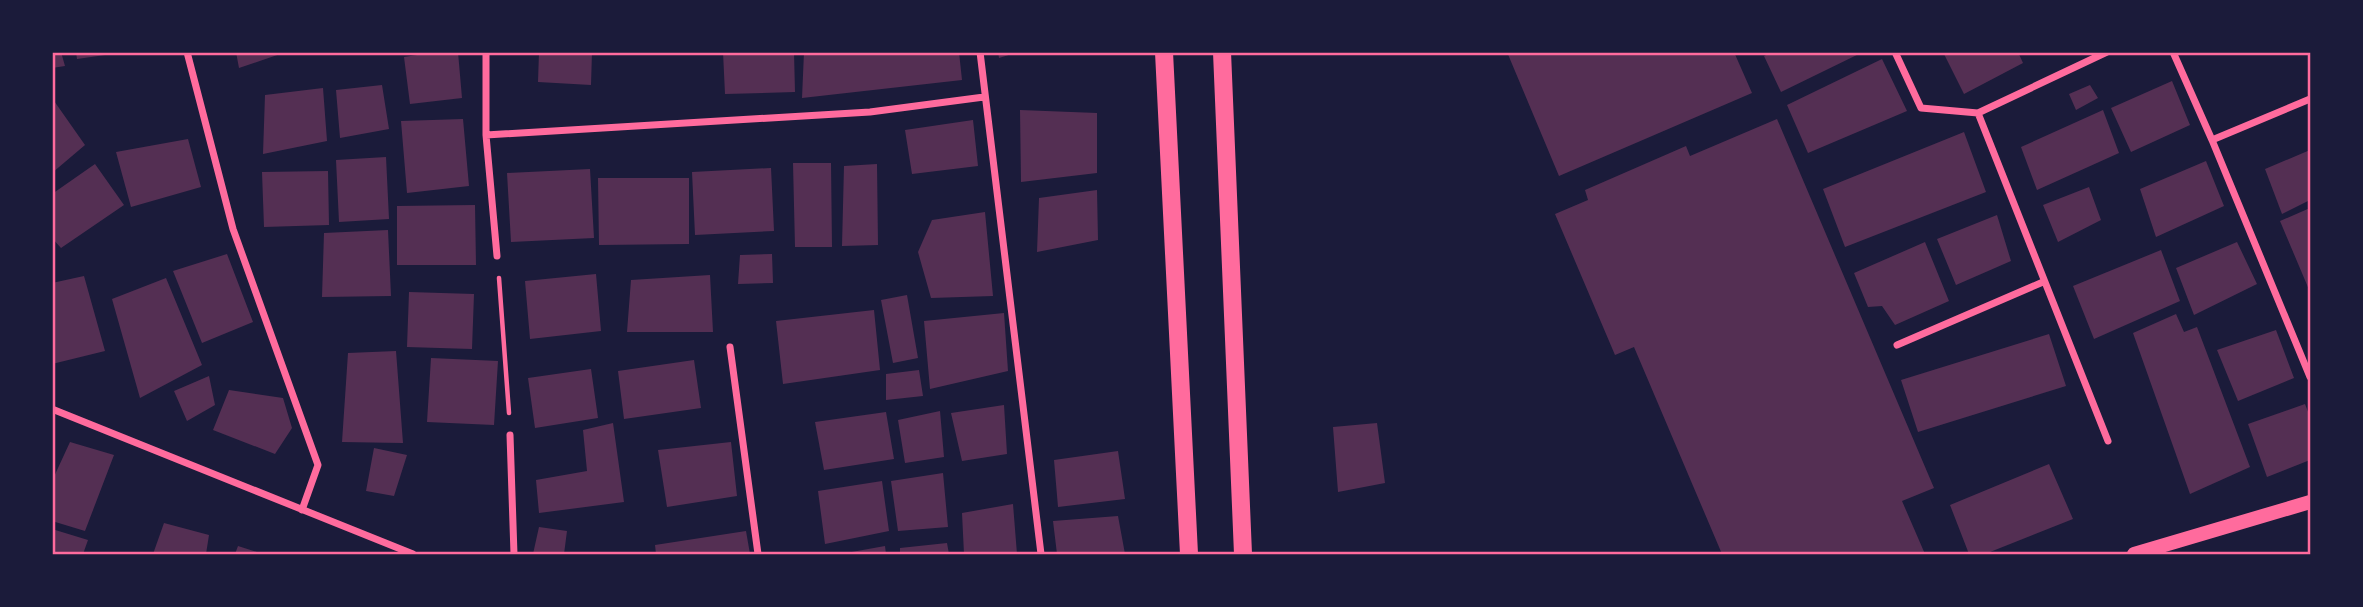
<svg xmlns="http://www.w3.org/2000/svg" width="2363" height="607" viewBox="0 0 2363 607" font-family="'Source Sans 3',sans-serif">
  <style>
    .building { fill: #542f53 }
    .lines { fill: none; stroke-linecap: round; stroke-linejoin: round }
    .path { stroke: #ff6b9d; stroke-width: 4.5 }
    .minor { stroke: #ff6b9d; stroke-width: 7 }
    .secondary { stroke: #ff6b9d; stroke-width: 14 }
    .primary { stroke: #ff6b9d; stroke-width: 18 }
    .neatline { fill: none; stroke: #ff6b9d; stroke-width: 2.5 }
  </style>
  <rect width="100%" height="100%" fill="#1b1b3a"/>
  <path class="building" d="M52,52h9l4,14 -13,2z
    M76,52h36v2l-35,5z
    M236,52h47v1l-44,15z
    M437,52h21l4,46 -52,6 -6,-47z
    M539,52h53l-1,33 -53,-3z
    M723,52h71l1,40 -70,2z
    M804,52h155l3,28 -160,18z
    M998,52h17v1l-16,5z
    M1507,52h227l18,41 -193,83z
    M1772,52h91l-82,40 -17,-36z
    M1943,52h75l5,11 -59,31z
    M1882,59l25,52 -99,42 -21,-48z
    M2172,81l18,44 -59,27 -20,-44z
    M382,85l7,44 -49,9 -4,-48z
    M2090,85l8,13 -22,12 -7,-16z
    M323,88l4,53 -64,13 2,-59z
    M52,98l33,47 -33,28z
    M1020,110l77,3v60l-76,9z
    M2103,110l16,43 -82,37 -16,-43z
    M463,119l6,67 -62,7 -6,-72z
    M1777,119l157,369 -32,13 23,53h-203l-88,-207 -19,8 -60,-141 33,-14 -3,-10 101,-44 4,10z
    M973,120l5,46 -66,8 -7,-44z
    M1964,132l22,60 -141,55 -22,-58z
    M188,139l13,48 -70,20 -15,-55z
    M2310,150v50l-28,14 -17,-45z
    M386,157l3,62 -50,3 -3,-62z
    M2206,161l18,45 -68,31 -16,-48z
    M793,163h38l1,84h-37z
    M95,164l29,41 -63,43 -9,-10v-44z
    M877,164l1,81 -36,1 2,-80z
    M771,168l3,63 -79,4 -3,-63z
    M590,169l4,69 -83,4 -4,-69z
    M328,171l1,54 -65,2 -2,-55z
    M598,178h91v66l-90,1z
    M2089,187l12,33 -43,22 -15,-37z
    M1097,190l1,50 -61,12 2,-54z
    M475,205l1,60h-79v-59z
    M2310,208v84l-30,-71z
    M985,212l8,84 -62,2 -13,-46 14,-32z
    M1997,215l14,46 -55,24 -19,-46z
    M388,230l3,66 -69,1 2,-64z
    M1925,242l24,59 -54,24 -13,-19 -14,1 -14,-34z
    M2237,242l20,42 -63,31 -18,-47z
    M2161,250l19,51 -86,38 -21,-53z
    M227,254l26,68 -51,21 -29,-72z
    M772,254l1,29 -35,1 2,-29z
    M596,274l5,57 -71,8 -5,-58z
    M710,275l3,57h-86l4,-52z
    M84,276l21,75 -53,13v-81z
    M166,278l36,87 -62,33 -28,-99z
    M409,292l65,2 -2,55 -65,-2z
    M907,295l11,63 -25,5 -12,-63z
    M874,310l6,60 -97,14 -7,-63z
    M1004,313l4,58 -78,18 -6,-68z
    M2176,314l8,18 13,-5 53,140 -60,27 -57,-161z
    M2276,330l18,48 -56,23 -21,-51z
    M2049,334l17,52 -148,46 -17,-52z
    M396,351l7,92 -61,-1 6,-89z
    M431,358l67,3 -4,64 -67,-3z
    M694,360l7,48 -77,11 -6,-48z
    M591,369l7,49 -63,10 -7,-50z
    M919,370l4,26 -37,4v-26z
    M209,376l6,29 -28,16 -13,-30z
    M229,390l54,8 9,30 -17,26 -62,-24z
    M2305,404l5,13v43l-43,17 -19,-53z
    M1004,405l3,49 -45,7 -11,-48z
    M940,411l4,46 -39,6 -7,-43z
    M886,412l8,47 -70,11 -9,-48z
    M613,423l11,79 -85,11 -3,-33 51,-9 -4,-41z
    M1377,423l8,60 -47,9 -5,-65z
    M70,442l44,13 -29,76 -33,-10v-40z
    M731,442l6,54 -70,11 -9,-57z
    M374,448l33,7 -13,41 -28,-5z
    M1118,451l7,48 -67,8 -4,-47z
    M2049,464l24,55 -88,35h-16l-19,-49z
    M943,473l5,54 -50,4 -7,-50z
    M882,481l7,50 -64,13 -7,-53z
    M1013,504l4,50h-53l-2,-41z
    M1118,516l7,38h-68l-4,-33z
    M164,523l45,12 -3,19h-53z
    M539,527l28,4 -3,23h-31z
    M52,529l36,11 -5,14h-31z
    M746,531l4,23h-94l-1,-9z
    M947,543l2,11h-49v-6z
    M238,546l25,8h-28z
    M885,546l1,8h-40v-1z"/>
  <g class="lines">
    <path class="path" d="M499,278l10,135"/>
    <path class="minor" d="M187,52l46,177 85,236 -16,45
      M486,52v83l11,121
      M980,52l61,502
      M1895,52l26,56 57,5
      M2107,52l-129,61 130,328
      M2173,52l39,88 98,237
      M486,135l384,-23 114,-15
      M2212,140l98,-41
      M1897,345l146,-63
      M730,347l28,207
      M52,409l361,145
      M510,435l4,119"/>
    <path class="secondary" d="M2134,554l176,-52"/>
    <path class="primary" d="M1164,52l25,502
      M1222,52l21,502"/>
  </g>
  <rect width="2363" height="607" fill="none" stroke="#1b1b3a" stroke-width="108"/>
  <rect x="54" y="54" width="2255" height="499" class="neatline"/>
</svg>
